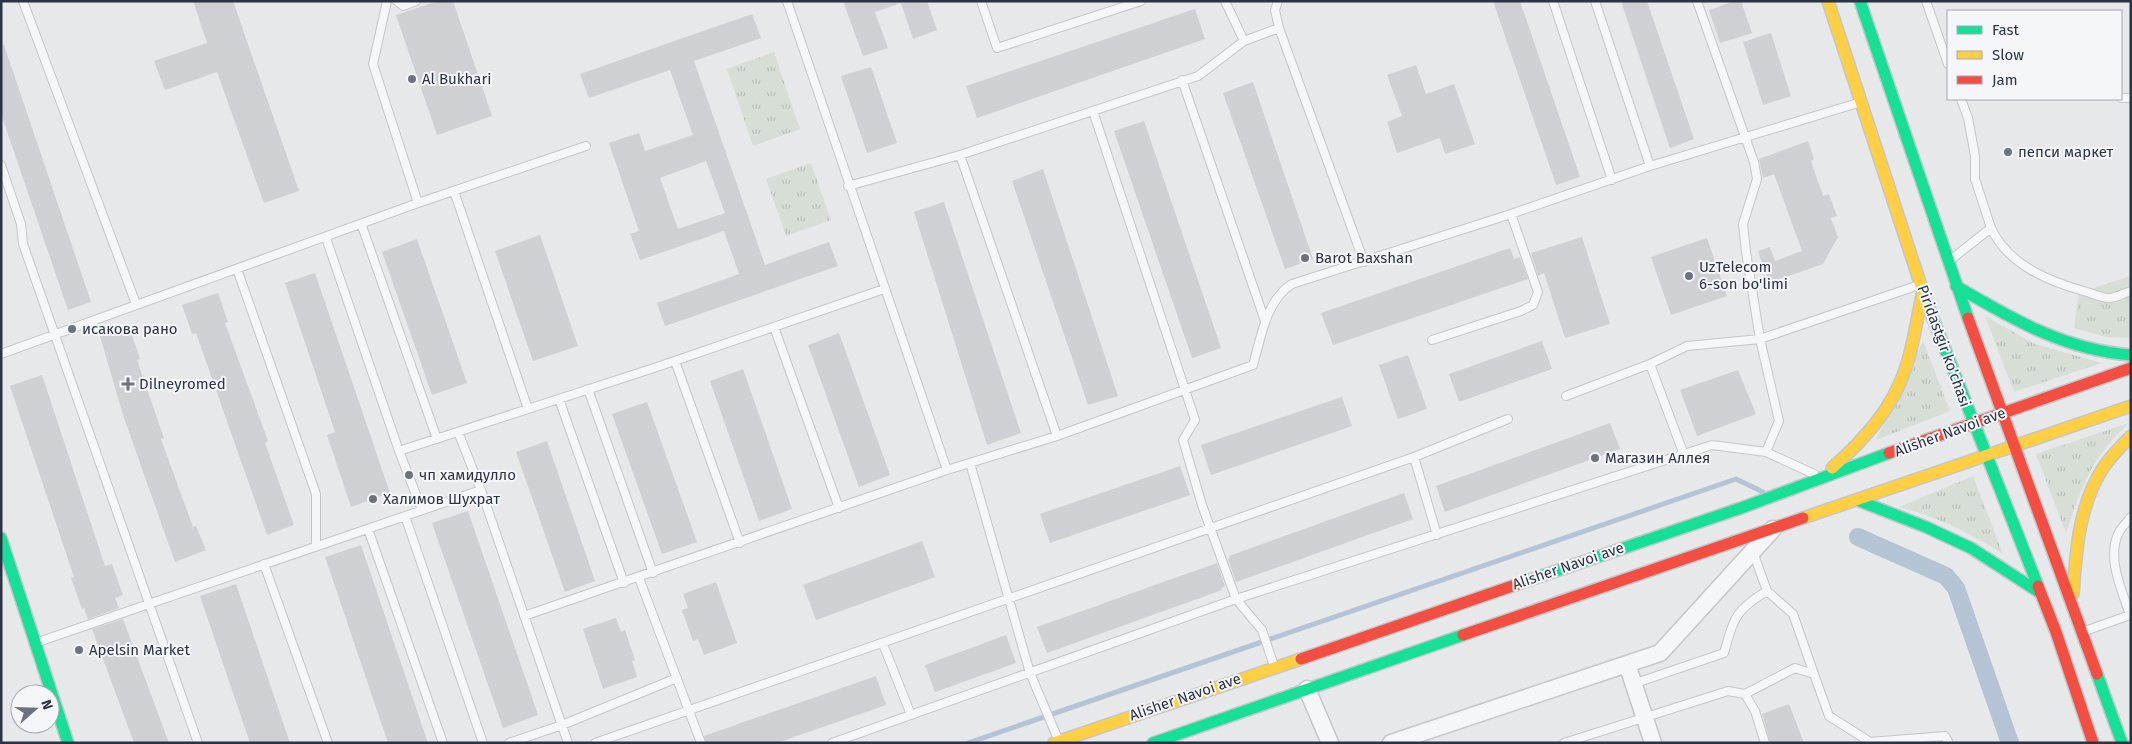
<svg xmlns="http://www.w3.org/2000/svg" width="2132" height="744" viewBox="0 0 2132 744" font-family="'Fira Sans',sans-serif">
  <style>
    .grass { fill: url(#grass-tufts) }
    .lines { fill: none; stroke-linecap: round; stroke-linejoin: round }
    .stream { stroke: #b4c4d5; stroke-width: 5 }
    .canal { stroke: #b4c4d5; stroke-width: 18 }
    .building { fill: #ced0d3; fill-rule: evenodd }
    .lane-casing { stroke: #c4c6c8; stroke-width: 10 }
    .street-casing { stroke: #c4c6c8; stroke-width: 19 }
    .fast-casing { stroke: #c4c6c8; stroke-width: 14 }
    .slow-casing { stroke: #c4c6c8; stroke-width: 14 }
    .jam-casing { stroke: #c4c6c8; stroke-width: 14 }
    .lane { stroke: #f5f6f7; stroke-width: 8 }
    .street { stroke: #f5f6f7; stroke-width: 16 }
    .fast { stroke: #16e098; stroke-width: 11 }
    .slow { stroke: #ffcf43; stroke-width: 11 }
    .jam { stroke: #f24e42; stroke-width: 11 }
    .poi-dot { fill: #6c737f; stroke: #f4f6f9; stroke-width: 2 }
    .labels { text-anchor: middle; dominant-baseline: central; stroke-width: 4; stroke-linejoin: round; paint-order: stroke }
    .poi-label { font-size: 15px; fill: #2b3445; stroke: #f4f6f9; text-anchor: start }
    .street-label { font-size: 15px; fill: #2b3445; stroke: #f4f6f9 }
  </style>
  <defs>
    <pattern id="grass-tufts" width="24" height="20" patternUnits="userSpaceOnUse" patternTransform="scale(1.25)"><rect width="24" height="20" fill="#d6ded6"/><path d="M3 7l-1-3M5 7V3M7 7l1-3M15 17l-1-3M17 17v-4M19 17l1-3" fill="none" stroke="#b8bfb9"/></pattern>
  </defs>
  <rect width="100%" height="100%" fill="#e6e8ea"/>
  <path class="grass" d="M774,52l26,77 -47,17 -26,-77z
    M811,163l20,57 -45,16 -20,-57z
    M2131,276v62l-25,-1 -32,-9 5,-35z
    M1985,316l50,28 67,19 -88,29z
    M1923,341l27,70 -74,29z
    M2129,423c-38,35 -47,63 -63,110l-30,-79z
    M1973,476l30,78c-36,-22 -62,-36 -104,-47z"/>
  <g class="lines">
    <path class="stream" d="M968,743l768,-264 27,13"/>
    <path class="canal" d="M1858,537l88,39 10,12 54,155"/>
  </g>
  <path class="building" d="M193,1h40l66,190 -35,12 -47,-131 -52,18 -11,-29 53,-18z
    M438,1h15l39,115 -55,19 -41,-120z
    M843,1h84l10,29 -24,9 -12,-36 -26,9 13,36 -25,8z
    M1493,1h27l60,176 -24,8z
    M1621,1h26l47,138 -24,9z
    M1735,1h6l11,32 -32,10 -11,-33z
    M1195,9l10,30 -228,79 -11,-32z
    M752,14l9,24 -67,23 71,204 64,-23 9,24 -173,60 -8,-23 82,-29 -15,-43 -84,29 -10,-26 9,-3 -30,-88 30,-10 6,18 48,-16 -23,-65 -81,28 -9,-24zM706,161l19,52 -47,16 -18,-51z
    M1771,33l20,63 -28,9 -20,-63z
    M1,45h3l87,257 -23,8 -67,-196z
    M1416,65l10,29 28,-10 21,60 -30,10 -5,-16 -43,15 -10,-31 15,-6 -15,-41z
    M871,67l26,76 -30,10 -26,-77z
    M1253,82l60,177 -28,10 -62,-176z
    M1144,121l77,227 -29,10 -78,-227z
    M1808,141l6,18 -3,2 12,35 6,-2 8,22 -6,2 7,19 -15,27 -54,19 -11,-32 12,-4 5,14 27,-10 -28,-77 -11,4 -4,-19z
    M1043,169l75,227 -30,9 -76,-224z
    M944,202l77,231 -34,12 -73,-233z
    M540,235l38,111 -45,15 -38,-110z
    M1582,237l28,87 -45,14 -21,-65 -6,3 -7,-23z
    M1707,238l20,58 -56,19 -20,-58z
    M417,239l50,144 -35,12 -50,-143z
    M1510,248l4,11 6,-2 8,22 -195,66 -12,-32z
    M315,273l75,220 -39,14 -24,-72 8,-3 -50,-149z
    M218,293l10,29 -3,1 43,118 -3,2 29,82 -27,10 -71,-202 -4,1 -10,-29z
    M129,326l11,33 -3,1 27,78 -3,1 32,88 3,-1 10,24 -31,12 -52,-147 -23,-79z
    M839,333l51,142 -31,12 -51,-142z
    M1542,341l10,28 -93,33 -10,-28z
    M1408,355l19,54 -29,10 -19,-54z
    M743,369l49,140 -33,12 -49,-140z
    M1738,370l18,44 -59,22 -17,-46z
    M42,375l63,191 7,-2 11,31 -8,3 4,10 -31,11 -4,-11 -2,1 -11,-31 3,-1 -64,-191z
    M1342,397l10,29 -141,49 -10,-30z
    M647,402l50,140 -35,12 -50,-140z
    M1610,423l10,26 -175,63 -9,-26z
    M547,441l48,140 -30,11 -49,-140z
    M1180,466l10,29 -140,48 -10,-29z
    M1404,493l9,26 -177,63 -8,-23 2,-1 -1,-2z
    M468,511l70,204 -35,13 -71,-205z
    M922,541l13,36 -119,43 -13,-35z
    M361,545l67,198h-40l-63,-186z
    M1217,563l8,23 -4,2 1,2 -175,63 -10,-26z
    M716,582l21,61 -33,12 -6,-16 -5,2 -11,-31 6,-2 -5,-14z
    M236,584l54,159h-40l-50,-147z
    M616,618l5,14 4,-2 10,30 -3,1 5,16 -34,12 -20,-60z
    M123,619l46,124h-35l-42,-114z
    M1006,635l10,28 -81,29 -10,-27z
    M876,676l10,29 -109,38h-71l-2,-7z
    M1789,704l15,39h-34l-8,-29z"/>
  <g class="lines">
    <defs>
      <path id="lane" d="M23,1l113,303
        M387,1l-14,63 45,139
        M397,1l6,5 13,-5
        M787,1l160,469
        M981,1l16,47 144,-47
        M1225,1l19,40
        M1278,1l-3,9 4,18 85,234
        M1553,1l59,179
        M1595,1l55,165
        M1697,1l57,161 3,17 -14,45 3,28 14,87 19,82 -13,31
        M1926,1l22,63
        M1182,80l83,241
        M2121,98h10
        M1093,111l102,309 -12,20 19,65 34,94 26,31 12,36
        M960,155l97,281
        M1,165l20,59 2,20 175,499
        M848,186l112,-31 238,-79 46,-35 35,-13
        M454,191l74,218
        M362,226l75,213
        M1991,228c17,37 59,54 96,64 6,2 15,6 22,6 7,0 15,-5 22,-7
        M326,238l73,213
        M1949,261l42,-33 -16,-49v-23l-7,-38 -7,-19
        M237,269l79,225v52
        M774,327l65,181
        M1432,340l89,-29 12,-6 5,-13 -27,-78
        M1,354l417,-151 168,-57
        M675,361l65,182
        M1650,364l34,91
        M588,389l65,184
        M1566,396l84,-32 37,-18 73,-7 159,-54
        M559,399l65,184
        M458,432l23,58 87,253
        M1414,457l94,-38
        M970,463l60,210 28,66
        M422,510l-23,-59 261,-85 224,-77
        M405,516l78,227
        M368,529l75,214
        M1753,552l14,39 26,23 21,60
        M264,564l64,179
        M639,578l62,165
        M524,616l423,-146 110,-34 196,-71c8,-27 13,-65 39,-81l219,-70 139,-48 208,-63
        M2085,631l45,-16c-8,-25 -24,-57 -11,-83 3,-5 8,-10 12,-15
        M38,642l443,-152
        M883,644l28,71
        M1633,684l91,-31c10,-35 11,-43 43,-62
        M1745,694l50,-26 19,6 15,42 41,26 75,-6 4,7
        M509,743l53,-18 115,-47
        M595,743l819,-286 23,78
        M832,743l404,-144 476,-154 54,7 48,22
        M1564,743l164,-52 17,3 10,17 10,32"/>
      <path id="street" d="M1627,664l26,79
        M1307,689l23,54
        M1391,743l269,-90 113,-124"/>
      <path id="fast" d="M1860,1l108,317
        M1956,286c56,33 109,64 175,69
        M1925,298l113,288
        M1857,500l69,27 45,21 68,44
        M1,538l67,205
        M1521,583l220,-75 148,-55
        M2097,674l25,69
        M1153,743l310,-108"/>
      <path id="slow" d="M1828,1l97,297
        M1832,468c32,-28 61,-60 74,-101 8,-24 11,-50 17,-75
        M1803,518l328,-112
        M2073,594c3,-44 6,-89 30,-126 8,-12 18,-22 28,-32
        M1054,743l247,-84"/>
      <path id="jam" d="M1968,318l129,356
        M1889,453l242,-85
        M2038,586l18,46 37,111
        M1463,635l340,-117
        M1301,659l220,-76"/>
    </defs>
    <use href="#lane" class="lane-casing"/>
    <use href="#street" class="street-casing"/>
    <use href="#fast" class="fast-casing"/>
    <use href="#slow" class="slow-casing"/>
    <use href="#jam" class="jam-casing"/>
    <use href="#lane" class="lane"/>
    <use href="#street" class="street"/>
    <use href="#fast" class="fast"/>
    <use href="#slow" class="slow"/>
    <use href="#jam" class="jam"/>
  </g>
  <g class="poi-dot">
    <circle cx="412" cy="79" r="5"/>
    <circle cx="2008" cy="152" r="5"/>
    <circle cx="1305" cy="258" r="5"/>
    <circle cx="1689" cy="276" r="5"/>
    <circle cx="72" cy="329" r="5"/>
    <path d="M125.5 376.5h5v5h5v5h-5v5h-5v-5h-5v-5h5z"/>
    <circle cx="1595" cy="458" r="5"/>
    <circle cx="409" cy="475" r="5"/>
    <circle cx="373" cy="499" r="5"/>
    <circle cx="79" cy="650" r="5"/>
  </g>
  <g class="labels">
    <g class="poi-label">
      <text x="422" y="79">Al Bukhari</text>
      <text x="2018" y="152">пепси маркет</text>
      <text x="1315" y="258">Barot Baxshan</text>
      <text x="1699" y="267">UzTelecom<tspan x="1699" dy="17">6-son bo'limi</tspan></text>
      <text x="82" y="329">исакова рано</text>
      <text x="139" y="384">Dilneyromed</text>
      <text x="1605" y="458">Магазин Аллея</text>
      <text x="419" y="475">чп хамидулло</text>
      <text x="383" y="499">Халимов Шухрат</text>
      <text x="89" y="650">Apelsin Market</text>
    </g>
    <g class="street-label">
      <text transform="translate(1944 346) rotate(70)">Piridastgir ko'chasi</text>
      <text transform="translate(1950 432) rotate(-20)">Alisher Navoi ave</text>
      <text transform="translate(1568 566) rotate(-19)">Alisher Navoi ave</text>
      <text transform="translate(1185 697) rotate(-19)">Alisher Navoi ave</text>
    </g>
  </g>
  <rect width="2132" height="744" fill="none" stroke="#2b3445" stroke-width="5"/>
  <rect x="1947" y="10" width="175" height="90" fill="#f4f6f9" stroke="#a4a8b1"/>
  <rect x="1957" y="26" width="25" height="8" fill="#16e098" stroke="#a4a8b1"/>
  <text x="1992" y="35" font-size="15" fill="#2b3445">Fast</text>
  <rect x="1957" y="51" width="25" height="8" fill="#ffcf43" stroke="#a4a8b1"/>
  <text x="1992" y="60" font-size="15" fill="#2b3445">Slow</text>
  <rect x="1957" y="76" width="25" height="8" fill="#f24e42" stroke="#a4a8b1"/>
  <text x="1992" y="85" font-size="15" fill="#2b3445">Jam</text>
  <g transform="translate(35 709) rotate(70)"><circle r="24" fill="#f4f6f9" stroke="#a4a8b1"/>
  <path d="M0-4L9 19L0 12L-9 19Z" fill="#6c737f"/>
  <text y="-8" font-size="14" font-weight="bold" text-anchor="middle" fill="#2b3445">N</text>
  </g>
</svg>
